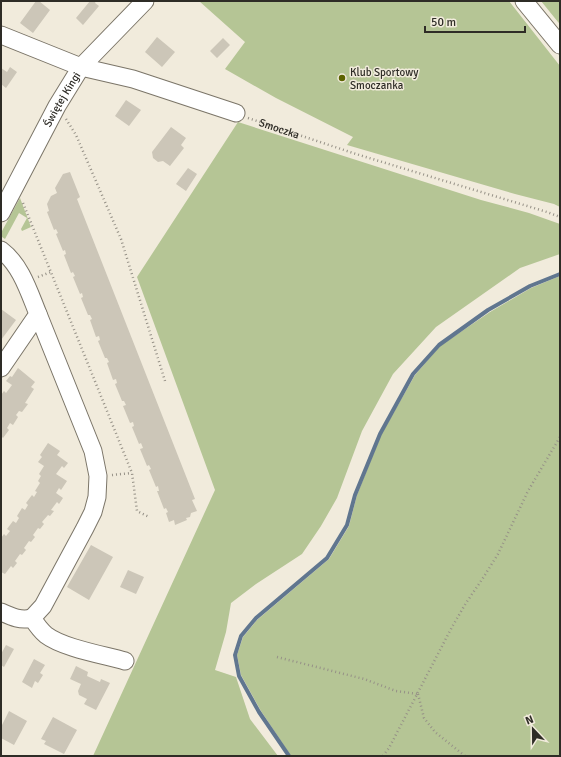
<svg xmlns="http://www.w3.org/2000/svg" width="561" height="757" viewBox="0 0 561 757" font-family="Signika,sans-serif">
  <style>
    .green { fill: #b5c595 }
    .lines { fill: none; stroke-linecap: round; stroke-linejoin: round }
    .stream { stroke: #60768f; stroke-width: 4 }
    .building { fill: #ccc6b8 }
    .minor-casing { stroke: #7b7568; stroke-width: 19 }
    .path { stroke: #969187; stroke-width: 2.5; stroke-dasharray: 1 3; stroke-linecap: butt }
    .minor { stroke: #fff; stroke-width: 17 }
    .poi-dot { fill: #5c6300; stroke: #f1ebdc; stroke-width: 1.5 }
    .labels { text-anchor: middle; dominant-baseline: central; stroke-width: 3; stroke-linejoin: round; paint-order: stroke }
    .poi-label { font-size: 11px; fill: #2e2c26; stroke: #f1ebdc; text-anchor: start }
    .street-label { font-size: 11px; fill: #2e2c26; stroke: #f1ebdc }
  </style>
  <rect width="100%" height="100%" fill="#f1ebdc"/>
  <path class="green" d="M199,1h310l51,65v141l-6,-3 -39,-10 -168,-49 6,-8 -77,-39 -51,-29 20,-27z
    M541,1h19v23l-2,-2z
    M238,122l243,78 48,13 31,11v30l-40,14 -84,59 -43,47 -31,57 -25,67 -16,28 -19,28 -46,30 -25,19 -5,29 -11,38 21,7 14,42 28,37h-185l122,-266 -78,-213z
    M20,198l11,29 -9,4 -1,-2 6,-11 -8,-5 -14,26 -3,-2v-6z
    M560,276v480h-269l-30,-45 -20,-36 -4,-20 6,-18 14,-17 72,-61 20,-33 8,-31 24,-60 34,-60 25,-29 50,-34 41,-24z"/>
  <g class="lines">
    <path class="stream" d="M289,756l-30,-44 -20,-36 -4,-21 6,-19 15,-18 71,-60 20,-33 8,-30 25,-61 33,-60 26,-29 49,-35 42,-24 30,-12"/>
  </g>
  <path class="building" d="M36,1h3l11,9 -17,23 -13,-10z
    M90,1h6l-1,2 4,3 -16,19 -7,-7z
    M157,37l18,15 -13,15 -17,-15z
    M223,38l7,7 -13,13 -7,-7z
    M10,67l7,5 -11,16 -5,-4v-16l6,4z
    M126,100l15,10 -12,16 -14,-10z
    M171,127l15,11 -5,7 3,3 -14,18 -7,-5 -5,1 -5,-4 -1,-6z
    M188,168l9,6 -11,17 -10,-7z
    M70,172l10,25 -3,2 118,300 -3,1 5,11 -6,2 -1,4 -4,1 1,2 -12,5 -1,-5 -5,2 -3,-9 2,-1 -2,-4 -2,1 -7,-18h2l-1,-5 -2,1 -7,-17 2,-1 -2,-4 -2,1 -7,-17 3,-1 -2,-5 -2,1 -7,-17 2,-1 -1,-4 -3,1 -7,-17 3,-1 -2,-4h-2l-7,-17 2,-1 -1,-4 -3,1 -6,-17 2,-1 -2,-4h-2l-7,-17 2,-1 -1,-4 -3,1 -6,-17 2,-1 -2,-4h-2l-7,-17 2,-1 -1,-4 -2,1 -7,-17 2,-1 -2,-4 -2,1 -7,-18 2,-1 -1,-4 -2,1 -7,-17 2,-1 -2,-4 -2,1 -7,-18 2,-1 -2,-7 4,-8 6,-3 -2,-5 8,-14z
    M1,309l15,11 -15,20z
    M18,368l17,14 -4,5 3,2 -9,14 3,1 -6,8 -3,-1 -3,4 2,2 -5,8 -3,-2 -3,5 2,2 -6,8 -2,-2v-36l1,-2 -1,-3 3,-4 2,2 6,-8 -6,-4 4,-5 2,1z
    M48,443l12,8 -3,4 11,8 -4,5 -2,-2 -6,8 11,7 -6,9 -2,-2 -3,5 7,5 -4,6 -2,-2 -6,8 3,1 -4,5 -2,-1 -6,7 2,2 -4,5 -2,-1 -5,7 2,2 -4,5 -2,-1 -5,7 2,2 -4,5 -2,-1 -5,7 2,2 -4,5 -2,-2 -6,8 -4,-2v-34l3,-4 2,2 4,-5 -3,-2 6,-8 3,2 3,-5 -2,-2 5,-8 3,2 3,-5 -2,-2 6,-8 2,2 3,-5 -2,-1 5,-8 -2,-2 3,-5 -2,-2 5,-8 -6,-4 4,-5 -2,-2z
    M91,545l22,12 -24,43 -22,-13z
    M128,570l16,7 -8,17 -16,-7z
    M6,645l8,4 -10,18 -3,-2v-11z
    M34,659l11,6 -5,8 3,2 -5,8 -3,-2 -3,7 -10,-6z
    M76,666l12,6 -1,4 13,6 1,-3 9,4 -14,27 -12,-6 3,-5 -8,-4 -1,-4 3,-7 -11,-5z
    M9,711l18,10 -13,24 -13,-7v-11z
    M53,717l24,13 -13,24 -20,-10 2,-3 -5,-2z"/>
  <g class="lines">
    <defs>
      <g id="minor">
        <path d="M524,1l36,44"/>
        <path d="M1,35l80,32 52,12 103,34"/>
        <path id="s2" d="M1,213l56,-107 24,-39 64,-66"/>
        <path d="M1,250c20,15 28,42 37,64l-37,54"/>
        <path d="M1,612c11,5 20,9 31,6 4,6 8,12 14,17 17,13 58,20 79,26"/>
        <path d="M32,618l11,-12 42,-78 8,-16 4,-15 1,-21 -5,-25 -55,-137"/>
      </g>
    </defs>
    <use href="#minor" class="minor-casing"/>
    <g class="path">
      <path id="s1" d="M248,118l108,36 191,58 13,5"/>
      <path d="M66,119l10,16 45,104 44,142"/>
      <path d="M23,203l109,270 5,38 12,6"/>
      <path d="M38,277l13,-5"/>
      <path d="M112,475l20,-2"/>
      <path d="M277,657l87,22 32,12 22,3"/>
      <path d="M418,694l6,24 11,14 30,24"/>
      <path d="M383,756l6,-8 63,-121 14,-24 17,-25 15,-24 30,-63 32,-54"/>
    </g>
    <use href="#minor" class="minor"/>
  </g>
  <circle class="poi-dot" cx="342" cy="78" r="4"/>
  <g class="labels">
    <g class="poi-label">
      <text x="350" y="72">Klub Sportowy<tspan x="350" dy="13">Smoczanka</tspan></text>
    </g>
    <g class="street-label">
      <text stroke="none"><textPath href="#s2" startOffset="129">Świętej Kingi</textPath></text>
      <text stroke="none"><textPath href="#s1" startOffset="33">Smoczka</textPath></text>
    </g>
  </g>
  <rect width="561" height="757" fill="none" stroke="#2e2c26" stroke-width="4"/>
  <g transform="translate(533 729) rotate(338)" stroke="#f1ebdc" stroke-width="3" paint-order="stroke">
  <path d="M0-3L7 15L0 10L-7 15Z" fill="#2e2c26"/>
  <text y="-6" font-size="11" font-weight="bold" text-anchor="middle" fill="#2e2c26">N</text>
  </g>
  <path d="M425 26v6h100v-6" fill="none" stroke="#2e2c26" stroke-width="2"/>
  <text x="431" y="26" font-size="12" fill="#2e2c26" stroke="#f1ebdc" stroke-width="3" paint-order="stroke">50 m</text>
</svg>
